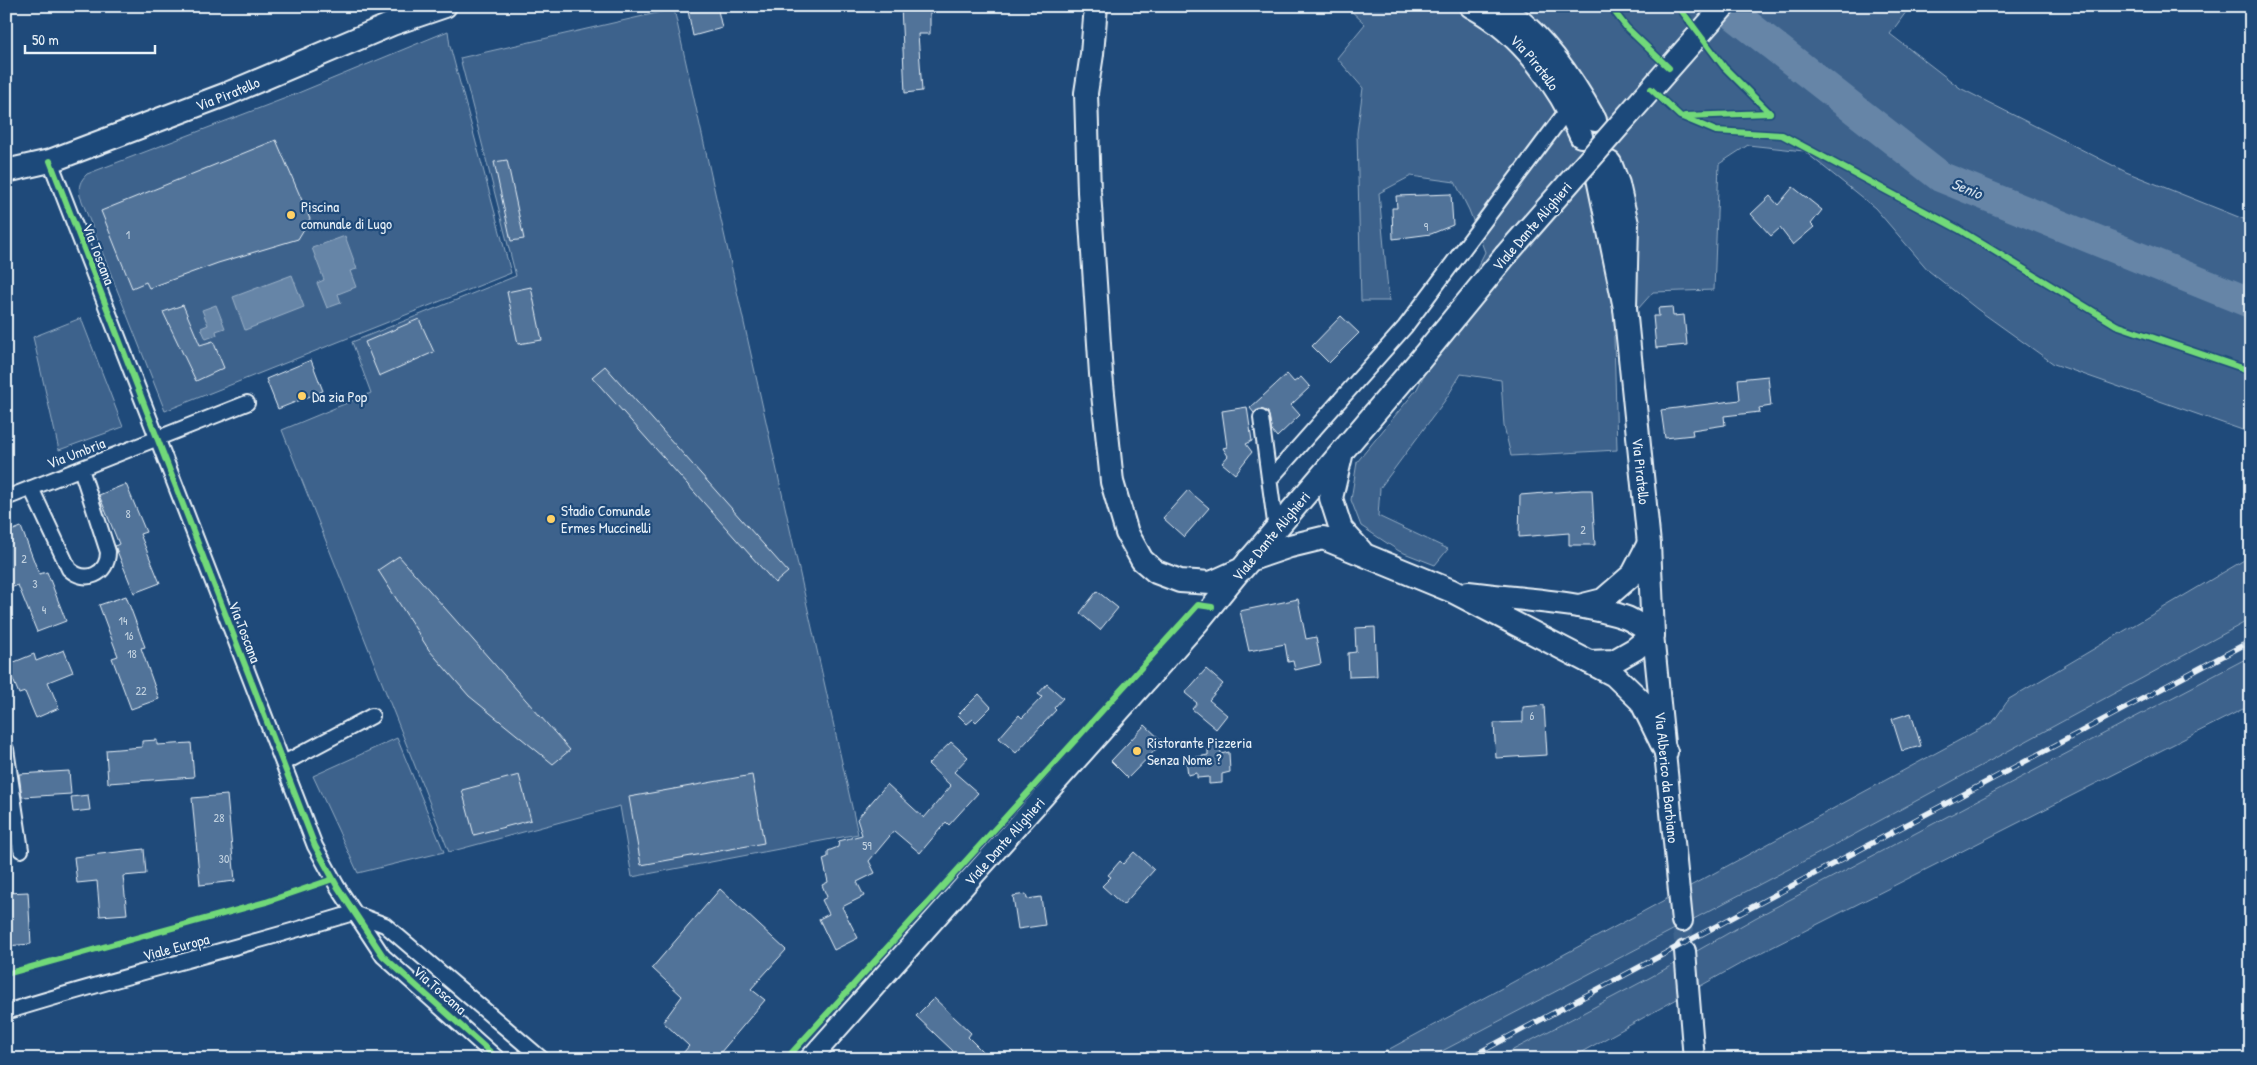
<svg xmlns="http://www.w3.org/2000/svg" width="2257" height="1065" viewBox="0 0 2257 1065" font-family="'Patrick Hand',sans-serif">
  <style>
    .built { fill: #2e5683 }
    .green { fill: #3c628c; stroke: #92aac2 }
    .water { fill: #6685a7; stroke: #9ab0c7 }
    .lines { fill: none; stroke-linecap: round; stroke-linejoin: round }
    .river { stroke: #6685a7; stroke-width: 31 }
    .building { fill: #517399; stroke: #e8f1f8 }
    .secondary-tunnel { stroke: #3d638d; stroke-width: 20; stroke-dasharray: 20 10; stroke-linecap: butt }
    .street-casing { stroke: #e8f1f8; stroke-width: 18 }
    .secondary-casing { stroke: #e8f1f8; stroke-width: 24 }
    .primary-casing { stroke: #e8f1f8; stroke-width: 26 }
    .street { stroke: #1f4a7a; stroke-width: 14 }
    .secondary { stroke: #1f4a7a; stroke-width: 20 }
    .primary { stroke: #1f4a7a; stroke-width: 22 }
    .rail-casing { stroke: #e8f1f8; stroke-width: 5.5 }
    .rail { stroke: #1f4a7a; stroke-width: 4; stroke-dasharray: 11; stroke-linecap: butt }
    .primary-bridge-casing { stroke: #e8f1f8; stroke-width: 26; stroke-linecap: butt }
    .primary-bridge { stroke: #1f4a7a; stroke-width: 22 }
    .cycleway-casing { stroke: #1f4a7a; stroke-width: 9 }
    .cycleway { stroke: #71d979; stroke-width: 6 }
    .poi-dot { fill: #ffd166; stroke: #1f4a7a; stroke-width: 2 }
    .labels { text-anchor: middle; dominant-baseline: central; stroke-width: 4.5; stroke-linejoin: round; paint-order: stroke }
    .number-label { font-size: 12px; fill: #c2d2e0 }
    .street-label { font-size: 15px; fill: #e8f1f8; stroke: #1f4a7a }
    .poi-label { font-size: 15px; fill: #e8f1f8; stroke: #1f4a7a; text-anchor: start }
    .water-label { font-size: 16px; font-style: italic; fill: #d4e1ec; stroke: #1f4a7a }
  </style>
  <rect width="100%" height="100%" fill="#1f4a7a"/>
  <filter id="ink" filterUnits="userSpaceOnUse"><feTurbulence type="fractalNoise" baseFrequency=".02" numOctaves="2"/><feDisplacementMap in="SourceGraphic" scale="10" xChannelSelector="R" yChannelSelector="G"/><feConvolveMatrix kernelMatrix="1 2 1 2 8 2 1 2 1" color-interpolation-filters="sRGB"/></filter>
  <g filter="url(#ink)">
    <path class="built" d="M2251,619v37l-496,262 -104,59 -155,82h-69l419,-220z"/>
    <path class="green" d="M1346,6h561l2,2 -19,26 70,54 166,84 125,50v211l-197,-69 -77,-55 -48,-38 -54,-63 -71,-57 -56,-6 -29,19 -5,126 -61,2 -39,44 3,114 -106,6 -7,-30 -3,-46 -40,-6 -15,25 -66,89 -2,28 70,33 -13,16 -36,-14 -38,-25 -10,-26 6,-38 60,-73 68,-137 -16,-42 -14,-28 -44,-6 -32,17 10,108h-28l-4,-168 6,-45 -26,-30 28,-34z
      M674,9l184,825 -226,43 -12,-71 -171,46 -167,-422 89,-37 -19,-51 164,-66 -56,-218z
      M448,31l2,15 61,227 -346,138 -85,-215c-2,-10 0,-15 7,-22l199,-76z
      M81,318l42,109 -64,23 -26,-113z
      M2251,556v63l-405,220 -419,220h-56l622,-337 16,-23z
      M2251,656v49l-502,254 -180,100h-73l155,-82 104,-59z
      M397,738l47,114 -86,21 -45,-97z"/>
    <path class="water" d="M345,236l12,33 -7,2 6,16 -18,7 3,9 -14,5 -10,-25 7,-3 -12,-32z
      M292,275l12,32 -59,23 -12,-33z
      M216,305l9,23 -9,3 1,4 -11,4 -5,-11 7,-3 -6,-15z"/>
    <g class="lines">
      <path class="river" d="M1723,6l218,171 310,126"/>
    </g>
    <path class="building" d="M687,6h30l5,22 -29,8z
      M901,6h29v28h-12l4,57 -17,2z
      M276,140l34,79 -12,20 -80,24 -69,25 -3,-6 -14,6 -31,-77z
      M507,160l17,79 -13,2 -17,-79z
      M1793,187l29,23 -11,14 3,3 -21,18 -13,-17 -9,8 -20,-22 19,-18 8,9z
      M1451,194l2,31 -22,9 -38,5 -1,-31h5l-1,-12z
      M531,287l11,53 -24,4 -11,-52z
      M183,305l17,40 13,-4 11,27 -28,13 -33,-69z
      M1672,307l1,9 11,-1 3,30 -31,3 -3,-32h6l-1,-8z
      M1341,316l18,17 -30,30 -17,-17z
      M419,319l15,33 -55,24 -14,-34z
      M311,360l12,31 -45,18 -12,-30z
      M605,366l183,206 -13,11 -183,-206z
      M1287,374l7,8 7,-5 9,10 -19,18 9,10 -23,22 -5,-6 -4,-19 -8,-3 -6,4 -4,-5z
      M1768,376l3,30 -12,2 1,4 -36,4 1,9 -33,5 1,5 -28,3 -4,-28 79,-10 -2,-21z
      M1247,407l5,34 -6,3 6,8 -17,22 -13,-11 6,-7 -5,-8 4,-1 -5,-36z
      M126,484l20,48 -6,2 20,49 -26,10 -19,-47 4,-2 -20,-49z
      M1188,490l21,18 -25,29 -21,-19z
      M1582,490h10l3,55h-26v-12l-50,4 1,-42z
      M21,527l18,47 8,-2 19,49 -29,11 -19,-47 -7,3 -5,-13v-42z
      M399,556l171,194 -17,14 -84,-68 -40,-46 -51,-80z
      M1097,591l21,17 -18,22 -20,-17z
      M126,596l19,51 -4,1 18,51 -28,10 -19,-51 6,-2 -19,-51z
      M1298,599l8,40 10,-2 5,27 -26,6 -2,-9 -5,1 -3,-18 -36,7 -9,-40z
      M1375,627l2,49 -28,1 -1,-24 8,-1 -1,-24z
      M64,650l9,22 -25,10 11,26 -23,10 -11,-26 -6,2 -12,-29 27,-11 2,7z
      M1206,669l17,15 -14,16 18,15 -11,14 -24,-20 5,-6 -12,-10z
      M1047,684l16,14 -9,10 2,2 -40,43 -17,-15 20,-23 3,3 20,-21 -4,-3z
      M979,694l12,13 -15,15 -3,-3 -6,5 -9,-9z
      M1544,705l3,50 -51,3 -2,-35 29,-1v-15z
      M1911,713l10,33 -19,5 -10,-32z
      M1145,725l18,17 -35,36 -17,-17z
      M157,740v5l34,-2 3,34 -86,6 -2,-33 36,-3v-6z
      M1220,741l1,13 8,-2 1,20 -8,2v9l-13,1v-7l-12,1v-5l-9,2 -2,-16 22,-4v-13z
      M951,742l17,15 -14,15 24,21 -29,32 -3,-3 -26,31 -26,-22 -25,30 6,12 -18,9 7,14 -22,11 16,31 -24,12 -15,-31 10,-5 -7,-14 5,-3 -5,-12 6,-3 -5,-23 5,-2v-6l10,-4 1,-6 23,-6 -5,-16 30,-35 37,34 27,-32 -23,-22z
      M69,771l2,23 -49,3 -3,-23z
      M519,775l12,45 -57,15 -12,-45z
      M752,775l12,68 -123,22 -12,-68z
      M88,795l2,15 -17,2 -2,-15z
      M227,795l8,86 -35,4 -8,-87z
      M144,849l2,25 -23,2 4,38 -27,2 -3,-35 -20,2 -3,-26z
      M1134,852l20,18 -31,35 -21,-19 9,-9 -3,-2 12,-14 3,3z
      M720,889l66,61 -35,39 14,11 -50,59h-37l11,-13 -26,-24 19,-26 -30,-28z
      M28,892l3,52 -25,2v-53z
      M1026,894l1,5 14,-2 4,28 -27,4 -5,-33z
      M934,998l37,35 -3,4 22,22h-44l7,-8 -37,-35z"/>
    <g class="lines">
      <path class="secondary-tunnel" d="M1682,921l3,30"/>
      <defs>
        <path id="street" d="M50,161l265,685 22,40 46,70 115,103
          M1261,418l15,112
          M1270,479l135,-152 163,-218
          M31,488l38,81c16,15 39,6 39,-17l-27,-83
          M6,498l241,-95
          M6,749l15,101
          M284,763l88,-47
          M353,913l32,12 157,134
          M6,1012c115,-36 232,-64 347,-99"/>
        <g id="secondary">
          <path id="s1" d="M1653,634l29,287"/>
          <path d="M1685,951l9,108"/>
          <path id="s2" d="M810,1059l389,-437 43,-53"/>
        </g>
        <g id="primary">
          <path d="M1096,6l-4,48 -6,39 3,99 12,182 11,108 15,51 15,27 14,12 24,9 31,2 31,-14 178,-209 85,-104"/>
          <path id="s3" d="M1471,6c50,27 88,79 110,130"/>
          <path d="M1500,6c42,27 71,71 95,114"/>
          <path d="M1651,89l73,-83"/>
          <path id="s4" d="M6,171l44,-10 177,-67 165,-70 53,-18"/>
          <path d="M1598,178l27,130 2,-84 -9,-40 -8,-21"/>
          <path id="s5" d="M1625,308l24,236 4,90"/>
          <path d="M1341,456l-10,42 10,31 20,22"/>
          <path d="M1249,560l41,-14 33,-8 129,53 162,84 27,26 25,51"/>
          <path d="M1468,593c47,6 115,9 159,25 9,4 18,11 26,16"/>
          <path d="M1579,606l24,-6 30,-26 15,-29"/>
          <path d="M1589,662l25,-1 21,-12 18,-15"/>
        </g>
      </defs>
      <use href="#street" class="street-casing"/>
      <use href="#secondary" class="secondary-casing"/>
      <use href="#primary" class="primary-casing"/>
      <use href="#street" class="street"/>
      <use href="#secondary" class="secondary"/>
      <use href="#primary" class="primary"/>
      <defs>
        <path id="rail" d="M1467,1059l784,-418"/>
      </defs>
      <use href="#rail" class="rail-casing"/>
      <use href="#rail" class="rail"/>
      <defs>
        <path id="primary-bridge" d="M1505,256l146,-167"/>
      </defs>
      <use href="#primary-bridge" class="primary-bridge-casing"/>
      <use href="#primary-bridge" class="primary-bridge"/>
      <defs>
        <path id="cycleway" d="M1610,6l17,22 42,40
          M1678,6l46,61 46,46 -85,3
          M1651,89l29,27 36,15 66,4 176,94 158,96 135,46
          M50,161l265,685 22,40 46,70 115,103
          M6,974l260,-72 67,-23
          M786,1059l412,-454 14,2"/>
      </defs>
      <use href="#cycleway" class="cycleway-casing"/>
      <use href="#cycleway" class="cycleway"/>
    </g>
  </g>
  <g class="poi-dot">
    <circle cx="291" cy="215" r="5"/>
    <circle cx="302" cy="396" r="5"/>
    <circle cx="551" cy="519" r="5"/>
    <circle cx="1137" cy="751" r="5"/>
  </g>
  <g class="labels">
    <g class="number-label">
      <text x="1426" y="226">9</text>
      <text x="128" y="234">1</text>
      <text x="128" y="513">8</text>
      <text x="1583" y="529">2</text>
      <text x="24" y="558">2</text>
      <text x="35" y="583">3</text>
      <text x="44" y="609">4</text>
      <text x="123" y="620">14</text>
      <text x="129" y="635">16</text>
      <text x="132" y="653">18</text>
      <text x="141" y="690">22</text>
      <text x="1532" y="715">6</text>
      <text x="219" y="817">28</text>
      <text x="867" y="845">59</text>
      <text x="224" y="858">30</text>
    </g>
    <g class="street-label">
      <text stroke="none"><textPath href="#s3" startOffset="86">Via Piratello</textPath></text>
      <text stroke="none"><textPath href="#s4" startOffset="235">Via Piratello</textPath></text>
      <text transform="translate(1532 226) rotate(-49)">Viale Dante Alighieri</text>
      <text transform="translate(99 254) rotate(69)">Via Toscana</text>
      <text transform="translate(76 453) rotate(-21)">Via Umbria</text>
      <text stroke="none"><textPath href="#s5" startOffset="164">Via Piratello</textPath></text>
      <text transform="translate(1271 536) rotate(-50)">Viale Dante Alighieri</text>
      <text transform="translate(245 632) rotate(69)">Via Toscana</text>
      <text stroke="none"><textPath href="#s1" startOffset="144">Via Alberico da Barbiano</textPath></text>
      <text stroke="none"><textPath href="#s2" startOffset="292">Viale Dante Alighieri</textPath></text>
      <text transform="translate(176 947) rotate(-15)">Viale Europa</text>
      <text transform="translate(440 990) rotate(41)">Via Toscana</text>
    </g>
    <g class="poi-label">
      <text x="301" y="206">Piscina<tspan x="301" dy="17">comunale di Lugo</tspan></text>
      <text x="312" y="396">Da zia Pop</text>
      <text x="561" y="510">Stadio Comunale<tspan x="561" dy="17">Ermes Muccinelli</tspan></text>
      <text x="1147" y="742">Ristorante Pizzeria<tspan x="1147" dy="17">Senza Nome ?</tspan></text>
    </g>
    <g class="water-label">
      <text transform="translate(1967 188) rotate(22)">Senio</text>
    </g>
  </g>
  <rect width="2257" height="1065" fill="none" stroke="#1f4a7a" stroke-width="25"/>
  <rect x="12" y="12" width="2232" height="1040" fill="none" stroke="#e8f1f8" stroke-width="2" filter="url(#ink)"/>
  <path d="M25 45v8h130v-8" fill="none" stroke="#e8f1f8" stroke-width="2.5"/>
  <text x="32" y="45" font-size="15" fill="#e8f1f8" stroke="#1f4a7a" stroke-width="4" paint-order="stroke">50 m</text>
</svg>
